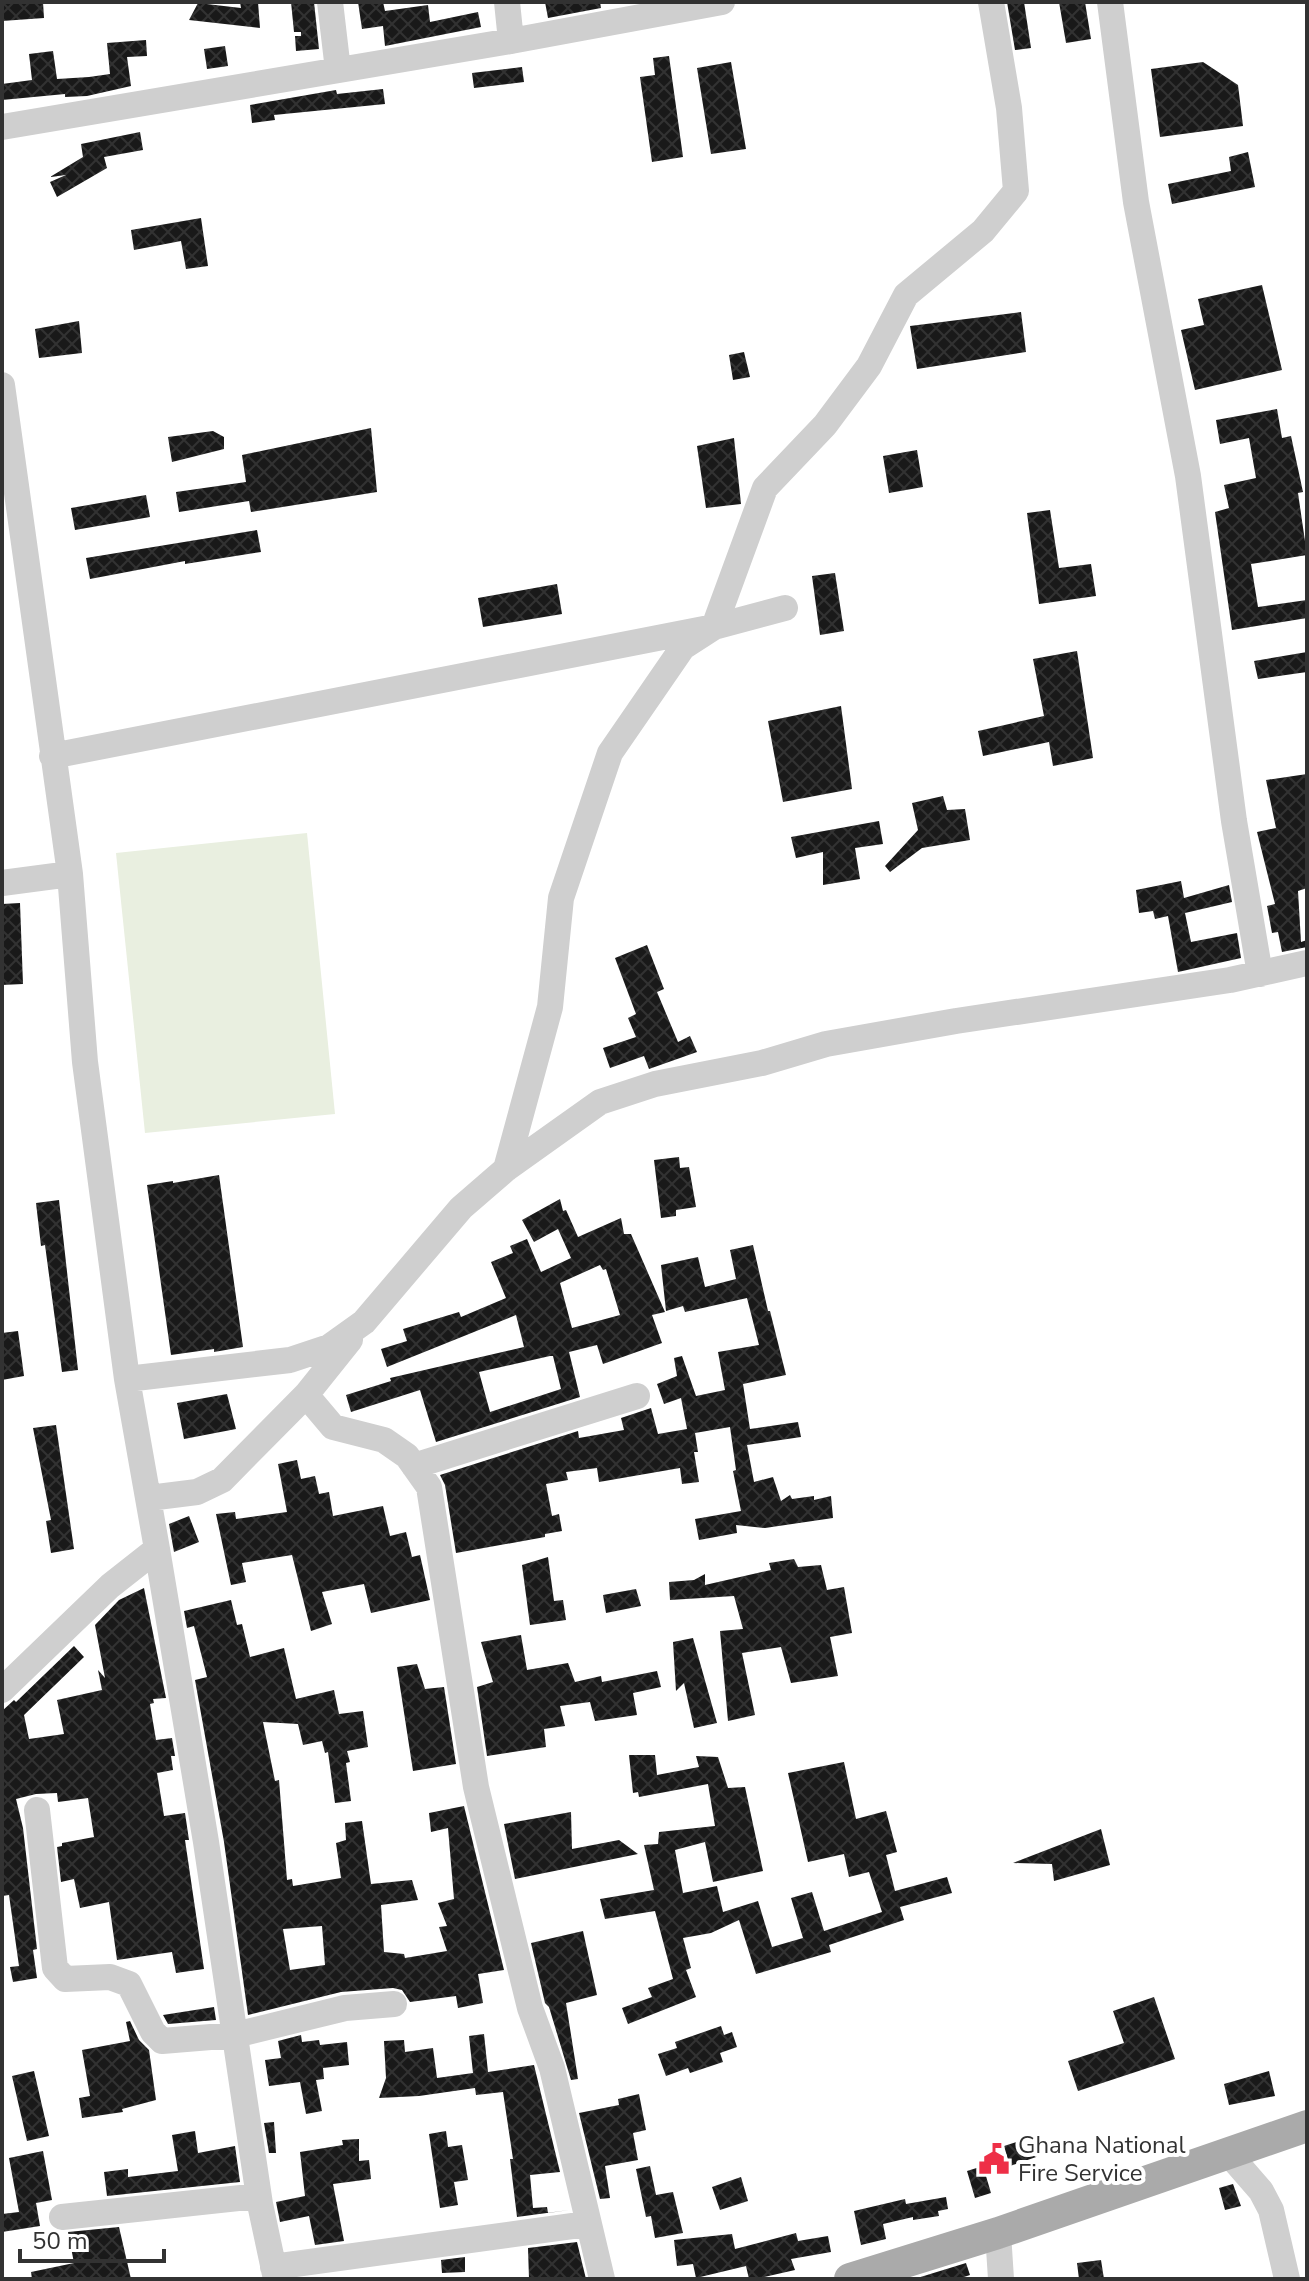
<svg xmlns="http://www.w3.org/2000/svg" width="1309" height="2281" viewBox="0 0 1309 2281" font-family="'Nunito Sans',sans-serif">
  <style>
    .pitch { fill: #e9efe0 }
    .building { fill: url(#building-cross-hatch); fill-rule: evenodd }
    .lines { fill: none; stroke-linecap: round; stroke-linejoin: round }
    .minor { stroke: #cfcfcf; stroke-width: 26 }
    .major { stroke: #aaa; stroke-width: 32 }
    .labels { text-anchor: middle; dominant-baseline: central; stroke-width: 8; stroke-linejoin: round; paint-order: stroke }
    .poi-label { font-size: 24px; fill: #323232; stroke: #fff; text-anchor: start }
  </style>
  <defs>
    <pattern id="building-cross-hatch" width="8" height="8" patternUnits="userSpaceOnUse" patternTransform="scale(2)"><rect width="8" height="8" fill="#191919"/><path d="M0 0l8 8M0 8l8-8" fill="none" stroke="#323232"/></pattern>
  </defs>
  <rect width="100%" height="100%" fill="#fff"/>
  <path class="pitch" d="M307,833l28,281 -190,19 -29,-280z"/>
  <path class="building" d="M2,2h41l1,16 -42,3z
    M240,2h18l2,26 -71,-8 9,-17 43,5z
    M291,2h23l5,47 -23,2 -1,-15h6v-4h-7z
    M358,2h25l2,9 43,-6 2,17 48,-10 3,15 -96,19 -2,-20 -21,3z
    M545,2h55l1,6 -53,10z
    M1007,2h17l7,46 -16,2z
    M1059,2h26l6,37 -25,4z
    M146,40l1,16 -20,1 4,29 -44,10 -22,1v-3l-63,6v-16l30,-4 -3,-26 24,-3 4,28 32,-2 21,-3 -3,-31z
    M225,46l3,20 -21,3 -3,-20z
    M669,56l14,101 -31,5 -12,-85 15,-2 -2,-17z
    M731,62l15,87 -35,5 -14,-86z
    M1203,62l35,23 5,41 -83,11 -9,-68z
    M522,67l2,15 -50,6 -2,-15z
    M383,89l2,15 -111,11 1,5 -23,3 -2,-18 86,-15 1,4z
    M140,132l3,18 -39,7 3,11 -50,29 -7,-15 16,-7 -16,2 33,-20 -2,-13z
    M1248,152l7,35 -83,17 -4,-20 63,-13 -2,-14z
    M201,218l7,48 -22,3 -5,-28 -47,9 -3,-20z
    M1262,285l20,85 -87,20 -14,-60 23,-5 -6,-26z
    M1021,312l5,40 -109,17 -7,-43z
    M79,321l3,32 -43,5 -4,-29z
    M744,352l6,25 -17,3 -4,-25z
    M1277,409l5,29 9,-2 12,56 -5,1 9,62 -56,9 7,43 49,-7v18l-75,12 -17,-118 14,-4 -5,-23 32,-7 -7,-40 -29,6 -4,-24z
    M371,428l6,64 -126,20 -2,-11 -70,11 -3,-20 70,-10 -4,-27z
    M213,431l11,6v12l-52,13 -4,-25z
    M734,438l7,66 -35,4 -9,-62z
    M917,450l6,37 -34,6 -6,-37z
    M146,495l4,22 -75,13 -4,-22z
    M1050,510l9,58 32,-4 5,32 -57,8 -12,-91z
    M257,530l4,22 -76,12v-3l-95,18 -4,-21z
    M835,573l9,58 -24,4 -8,-59z
    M557,584l5,30 -79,13 -5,-29z
    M1077,651l16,107 -40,8 -4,-24 -66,14 -5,-25 66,-15 -11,-57z
    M1307,652v20l-49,7 -4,-18z
    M841,706l11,83 -69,13 -15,-81z
    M1307,774v114l-9,3 3,51 6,-2v7l-25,5 -4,-20 -6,1 -5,-27 8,-2 -18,-72 19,-4 -10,-48z
    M943,796l4,14 18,-1 5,31 -48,8 -32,24 -5,-6 33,-36 -6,-27z
    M879,821l4,23 -28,4 5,31 -37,6v-33l-27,6 -5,-21z
    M1181,881l3,17 45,-13 3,17 -47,11 6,29 46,-9 4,25 -63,14 -10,-56 -13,3 -2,-8 -14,2 -3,-23z
    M20,903l3,81 -21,1v-81z
    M647,945l17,44 -7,3 21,50 12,-6 7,16 -48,17 -5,-13 -34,12 -7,-20 33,-11 -8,-19 8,-4 -21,-56z
    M679,1157l1,11 9,-1 7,40 -20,3v6l-15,2 -7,-58z
    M219,1175l24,172 -29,5v-3l-43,6 -24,-170 26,-4v2z
    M560,1199l3,12 3,-1 12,27 43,-19 3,16h7l34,78 -13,3 10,28 -59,21 -6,-19 -28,7 11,45 -144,45 -16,-52 -69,22 -5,-17 45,-14 -1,-3 134,-31 -8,-32 -129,52 -6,-18 26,-8 -4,-12 56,-17 2,5 45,-19 -15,-36 22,-9 -3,-7 17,-7 14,33 30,-14 -13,-29 -24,13 -12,-22zM600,1265l3,5 3,-1 14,46 -48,13 -12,-45zM550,1356h3l8,33 -71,23 -11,-40z
    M59,1200l19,170 -16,2 -17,-127 -4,1 -5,-43z
    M753,1245l15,66h2l16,64 -43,9 7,45 48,-7 3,15 -54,8 7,37 19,-5 8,24 9,-6 2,4 22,-3v4l17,-4 2,22 -68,10 -29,-3 1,8 -38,7 -4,-21 46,-8 -8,-40 3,-1 -6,-43 -35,6 3,19h-4l5,30 -17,2 -2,-16 -81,14 -2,-14 -31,4 2,8 -22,4 6,32 7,-2 3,17 -17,3v3l-89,16 -11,-68 -5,-10 138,-44 1,7 45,-8 -3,-12 30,-10 7,26 29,-5 -6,-31 -17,6 -7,-20 20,-8 -3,-18 8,-2 14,40 29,-6 -7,-38 41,-7 -12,-47 -62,14 -2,-6 -17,5 -5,-46 37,-8 7,30 31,-8 -6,-29z
    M18,1331l6,45 -22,4v-47z
    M227,1394l9,35 -52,10 -7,-36z
    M56,1425l18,124 -23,4 -5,-32 5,-1 -18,-92z
    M297,1460l4,19 14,-3 4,18 10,-2 4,24 50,-10 7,30 16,-4 6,25 8,-2 10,45 -59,13 -7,-29 -42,8 10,32 -21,7 -19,-76 -50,8 4,19 -15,3 -15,-71 19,-2 1,7 51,-7 -9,-48z
    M189,1516l10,26 -25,10 -5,-28z
    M548,1557l6,44 9,-1 3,20 -36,5 -8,-60z
    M794,1559l4,8 23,-2 6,25 17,-3 8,46 -22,4 8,39 -47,7 -10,-36 -39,6 13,62 -27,6 -8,-90 23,-2 -9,-33 -64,4 -1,-18 25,-2 11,-6v11l66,-15 -2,-7z
    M144,1588l22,110 -13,1 1,4 -4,1 6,36 16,-2 3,18h-4l2,14 -16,3 7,43 21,-3 4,27h-4l19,129 -28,4 -4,-21 -55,8 -8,-58 -29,6 -6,-29 -13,3 -4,-35 5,-1v-3l32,-6 -6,-39 -30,4 -1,-9 -21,1 -20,5 7,29 14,121 -4,1 4,28 -24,4 -3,-15 9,-1 -10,-71 -7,1v-185l12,-11 2,2 58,-56 10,11 -60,58 5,24 35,-5 -7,-34 45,-10 -4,-20 7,8 -10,-53 24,-25z
    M636,1589l5,17 -35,7 -3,-18z
    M231,1600l6,25 5,-1 8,33 34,-9 12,51 38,-9 5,24 24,-3 5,36 -21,4 3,11 -4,1 5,38 -16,2 -7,-51 -3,1 -3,-12 -19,4 -5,-21 -35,-2 12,59 4,-1 8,100 5,-1 1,7 48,-8 -5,-35 10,-3 -1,-17 17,-2 9,63 41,-4 6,20 -37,5 3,47 20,2 1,4 42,-7 -8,-24 8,-1 -9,-23 16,-4 -6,-71 -17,4 -2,-19 35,-7 40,164 -26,4 5,29 -25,5 -2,-12 -46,6 -8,-12 -9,-2 -52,4 -93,23 -24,-173 -29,-162 12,-3 -13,-51 -7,2 -3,-17zM322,1926l3,39 -35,5 -7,-41z
    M521,1635l6,35 41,-7 7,19 26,-6 1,6 55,-11 4,16 -28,6 4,22 -42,6 -5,-19 -30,4 5,20 -21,3 2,18 -59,9 -10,-69 16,-5 -12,-40z
    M693,1638l24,85 -23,5 -10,-45 -8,8 -3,-49z
    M417,1664l8,25 19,-2 12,77 -43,7 -16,-104z
    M629,1755h26l2,20 42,-8 -3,-11 22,1 10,31 17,-1 18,84 -50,11 -8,-40 -30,8 8,43 34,-7 6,26 35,-11 14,46 31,-9 -12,-40 21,-6 12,39 58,-19 -13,-40 -20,5 -5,-23 -36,8 -20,-89 56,-11 12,57 30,-8 11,41 -11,3 9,36 52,-14 5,16 -52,14 4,13 -75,25 2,7 -75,22 -17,-54 -28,13 -28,5 8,30 -5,2 10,27 -68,27 -6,-16 30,-11 -4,-9 25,-9 -18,-68 -50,8 -5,-20 54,-9 -10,-45 14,-1 1,-12 56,-6 -7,-42 -69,13 -1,-5 -5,1z
    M571,1812l1,37 47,-9 19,14 -123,25 -11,-55z
    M1101,1829l9,36 -56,16 -2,-17 -39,-1z
    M583,1931l14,64 -31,8 12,76 -7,1 -22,-73 -4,-4 -14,-60z
    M1154,1997l21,62 -97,32 -10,-30 56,-18 -11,-32z
    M214,2007l2,13 -48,4 -5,-9z
    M130,2021l9,19 10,10 7,50 -34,9 1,3 -41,6 -3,-20 11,-2 -8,-46 48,-9 -4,-19z
    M721,2026l3,9 8,-3 5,15 -17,6 3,9 -33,11 -2,-5 -22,8 -8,-22 19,-6 -2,-6z
    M484,2034l4,38 46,-7 26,107 -30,3 3,33 14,-1 1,6 21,-3 -52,7 -7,-58h3l-10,-67 -27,3 -1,-7 -56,8 -40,2 7,-20 -2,-37 20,-1 1,12 28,-4 4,30 36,-5 -4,-37z
    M301,2035l1,7 17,-2 1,5 27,-3 2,23 -26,3 1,11 -8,1 6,31 -16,3 -6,-32 -31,4 -4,-26 16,-2 -3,-17z
    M34,2071l15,65 -22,5 -15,-65z
    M1269,2071l6,25 -46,9 -5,-21z
    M639,2094l7,36 -13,3 5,27 -33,6 5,32 -10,1 -21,-86 40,-8 -1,-6z
    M274,2122l2,31h-7l-5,-30z
    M195,2131l3,22 37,-7 5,36 -133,14 -3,-24 24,-3v8l50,-6 -6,-36z
    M446,2131l2,16 14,-2 6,35 -14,2 4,23 -18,3 -11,-74z
    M1032,2137l7,19 -29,10 -6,-20z
    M359,2139v22l10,-1 2,19 -38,5 11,57 -29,4 -6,-29 -29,6 -4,-20 29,-6 -5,-44 43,-7 -1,-5z
    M43,2151l9,49 -16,3 4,23 -38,6v-18l17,-2 -10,-54z
    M650,2166l6,29 17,-3 10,41 -28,5 -4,-22 -5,1 -10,-48z
    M983,2166l8,27 -16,5 -8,-27z
    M741,2177l7,24 -28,9 -8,-23z
    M1233,2184l8,22 -16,4 -6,-22z
    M946,2197l2,12 -10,2 1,5 -26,4v-3l-30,7 3,15 -25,6 -7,-34 51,-12 1,5z
    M119,2227l12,52h-99l-1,-7 43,-9 -6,-31z
    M796,2233l2,8 30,-5 3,16 -40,7 4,11 -39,9h-7l-3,-13 -50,12 -3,-14 -16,2 -3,-26 58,-6 3,15z
    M577,2242l9,37h-57l-1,-31z
    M465,2257v15l-23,1 -1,-13z
    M1101,2260l3,19h-25l-2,-16z
    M966,2263l4,12 -12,4h-44z"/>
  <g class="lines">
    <path class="minor" d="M330,2l8,68
      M507,2l4,39
      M1110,2l26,200 52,274 46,345 26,153
      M2,127l509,-86 211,-39
      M2,385l68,489 15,188 42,317 30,170 -47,37 -108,104
      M52,756l662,-129 71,-19
      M2,883l68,-9
      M506,1169l44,-162 11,-109 49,-145 73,-106 31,-20 51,-139 60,-63 44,-59 37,-71 77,-64 33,-40 -7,-83 -18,-106
      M127,1379l163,-19 39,-13 35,-25 97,-114 45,-39 94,-67 55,-18 107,-21 64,-19 130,-23 274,-41 77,-17
      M306,1395l27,32 51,13 23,16 22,31 47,300 54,221 22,60 50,211
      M414,1466l223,-70
      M149,1498l48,-6 25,-12 84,-85 44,-55
      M157,1549l49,293 54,362 16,75
      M37,1810l18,158 10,11 45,-2 19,7 24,48 9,9 73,-6 110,-27 49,-4
      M1228,2153l33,38 10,19 16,69
      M62,2217l196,-21
      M998,2233l3,46
      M273,2267l314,-43"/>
    <path class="major" d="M850,2279l148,-46 309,-107"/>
  </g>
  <defs>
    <symbol id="civic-bare" viewBox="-9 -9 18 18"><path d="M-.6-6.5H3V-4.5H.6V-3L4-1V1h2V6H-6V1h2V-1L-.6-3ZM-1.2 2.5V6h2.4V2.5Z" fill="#ee2f47" stroke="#fff" stroke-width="2.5" paint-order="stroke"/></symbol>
  </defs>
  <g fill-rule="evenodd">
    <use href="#civic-bare" x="972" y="2137" width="44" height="44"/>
  </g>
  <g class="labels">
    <g class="poi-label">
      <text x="1018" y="2145">Ghana National<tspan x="1018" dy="28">Fire Service</tspan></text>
    </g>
  </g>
  <rect width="1309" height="2281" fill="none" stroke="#323232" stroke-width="8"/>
  <path d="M20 2249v12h144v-12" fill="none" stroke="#323232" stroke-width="4"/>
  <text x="32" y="2249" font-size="24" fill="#323232" stroke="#ffffff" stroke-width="6" paint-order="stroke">50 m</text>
</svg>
